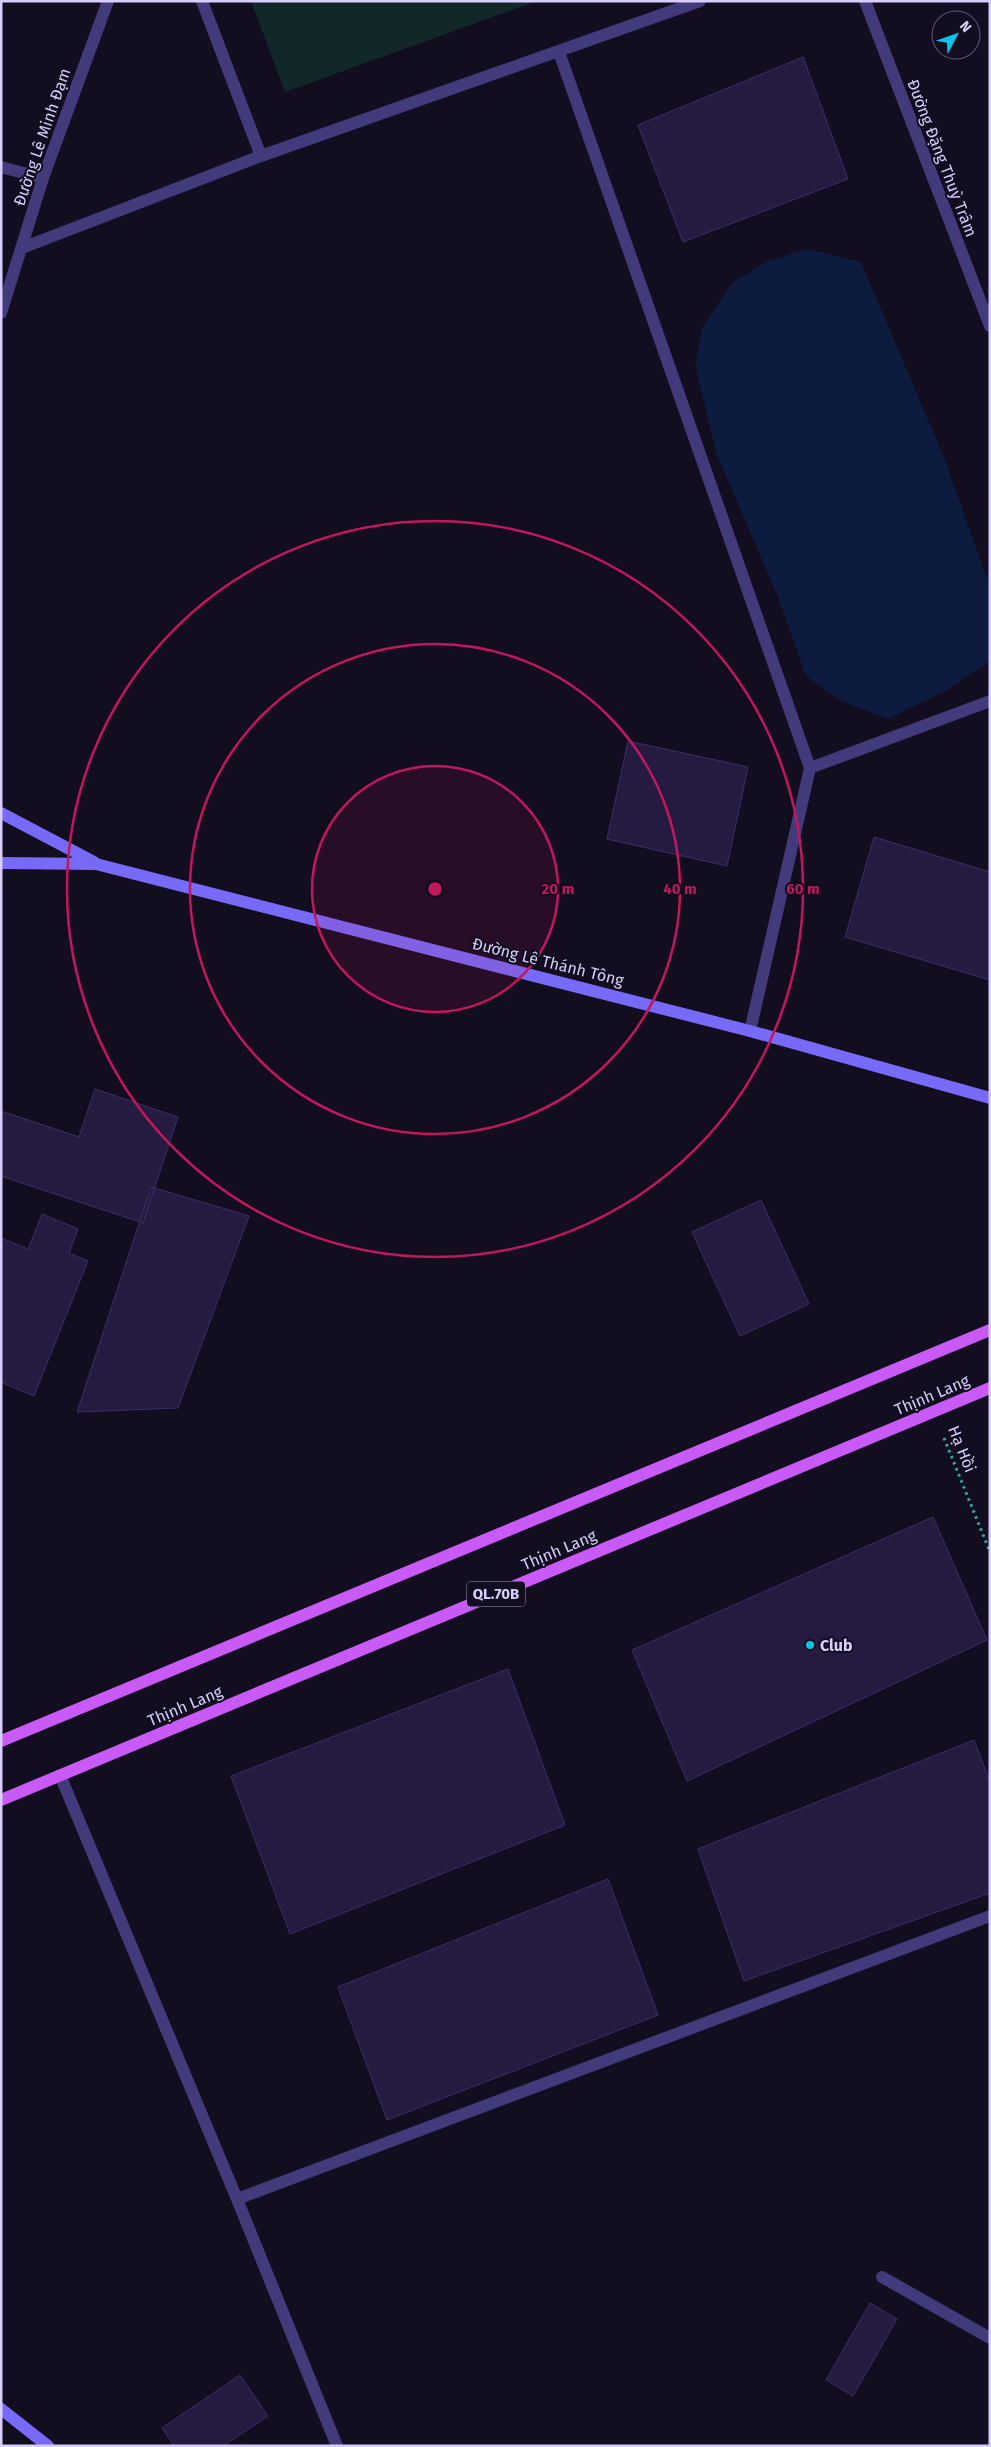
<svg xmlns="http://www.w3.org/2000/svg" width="991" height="2447" viewBox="0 0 991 2447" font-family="'Fira Sans',sans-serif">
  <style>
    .green { fill: #112728 }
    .water { fill: #0d1c3e }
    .building { fill: #251a3f; stroke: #3e2e6a }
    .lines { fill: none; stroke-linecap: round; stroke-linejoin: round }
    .path { stroke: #33a9ab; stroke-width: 3; stroke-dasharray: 2.5 4; stroke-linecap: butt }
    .street { stroke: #423b7b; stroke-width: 12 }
    .secondary { stroke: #786af8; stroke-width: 12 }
    .primary { stroke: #c95af7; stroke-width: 12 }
    .ring { fill: none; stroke: #c2185b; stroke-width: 2.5 }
    .poi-dot { fill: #0cc3eb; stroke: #120d1f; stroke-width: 2 }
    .labels { text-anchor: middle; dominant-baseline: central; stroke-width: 4; stroke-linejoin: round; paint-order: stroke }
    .shield { fill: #120d1f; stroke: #9c94ba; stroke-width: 1 }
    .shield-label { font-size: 15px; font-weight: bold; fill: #d7cefd }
    .street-label { font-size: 16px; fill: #d7cefd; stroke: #120d1f }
    .poi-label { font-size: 16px; font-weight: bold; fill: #d7cefd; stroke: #120d1f; text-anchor: start }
    .centre { fill: #c2185b; stroke: #120d1f; stroke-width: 2.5 }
    .ring-label { font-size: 15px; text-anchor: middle; font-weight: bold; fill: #c2185b; stroke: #120d1f; stroke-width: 4; stroke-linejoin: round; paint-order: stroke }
  </style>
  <rect width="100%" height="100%" fill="#120d1f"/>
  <path class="green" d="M251,1h286l-252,91z"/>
  <path class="water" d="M808,249l53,13 82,193 47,132v74l-43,29 -59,29 -47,-18 -35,-25 -28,-79 -61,-142 -22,-90 7,-37 30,-45 36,-22z"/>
  <path class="building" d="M803,57l45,122 -165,63 -45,-117z
    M628,741l120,26 -21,99 -120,-27z
    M874,837l116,35v108l-145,-43z
    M95,1089l83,28 -35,106 -142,-47v-65l78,26z
    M151,1187l98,29 -71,192 -101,4z
    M761,1200l48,104 -69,32 -48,-104z
    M42,1214l36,15 -9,24 19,8 -54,135 -33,-14v-144l27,11z
    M933,1517l54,123 -300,141 -55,-131z
    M508,1669l57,156 -275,109 -59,-158z
    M974,1740l16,42v111l-246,88 -46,-132z
    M608,1879l50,136 -271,105 -49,-133z
    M870,2303l27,16 -44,77 -27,-16z
    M240,2375l28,41 -45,30h-49l-12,-18z"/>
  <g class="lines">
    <path class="path" d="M944,1438l46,114"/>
    <path class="street" d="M202,1l59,155
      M865,1l125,325
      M559,52l251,716 -60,263
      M1,167l42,11
      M22,248l239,-92 439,-155
      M1,313l42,-135 65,-177
      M810,768l180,-67
      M60,1775l177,424 100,247
      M237,2199l753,-283
      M882,2277l108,61"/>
    <path class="secondary" d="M1,813l93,49
      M1,863l95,1 654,167 240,67
      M1,2409l47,37"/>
    <path class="primary" d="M1,1741l989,-411
      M1,1800l989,-412"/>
  </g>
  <circle cx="435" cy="889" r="123" fill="#c2185b" fill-opacity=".12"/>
  <g class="ring">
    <circle cx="435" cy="889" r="123"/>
    <circle cx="435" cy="889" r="245"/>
    <circle cx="435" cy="889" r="368"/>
  </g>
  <circle class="poi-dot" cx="810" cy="1645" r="5"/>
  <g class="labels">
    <rect class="shield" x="467" y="1581.5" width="58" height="25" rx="4"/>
    <g class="shield-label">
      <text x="496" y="1594">QL.70B</text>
    </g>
    <g class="street-label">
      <text transform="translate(42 137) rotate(-71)">Đường Lê Minh Đạm</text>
      <text transform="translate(942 158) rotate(69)">Đường Đặng Thuỳ Trâm</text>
      <text transform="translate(548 962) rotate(14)">Đường Lê Thánh Tông</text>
      <text transform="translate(932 1395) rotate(-23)">Thịnh Lang</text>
      <text transform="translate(962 1449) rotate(68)">Hạ Hồi</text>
      <text transform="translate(559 1550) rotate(-23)">Thịnh Lang</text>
      <text transform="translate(185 1706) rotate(-23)">Thịnh Lang</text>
    </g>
    <g class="poi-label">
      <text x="820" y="1645">Club</text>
    </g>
  </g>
  <circle cx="435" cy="889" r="8" class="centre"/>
  <g class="ring-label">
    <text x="558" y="894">20 m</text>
    <text x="680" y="894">40 m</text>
    <text x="803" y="894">60 m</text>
  </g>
  <rect width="991" height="2447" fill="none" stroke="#d7cefd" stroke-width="5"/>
  <g transform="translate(956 35) rotate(49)"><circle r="24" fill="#120d1f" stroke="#615a78"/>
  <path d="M0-4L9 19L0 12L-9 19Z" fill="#0cc3eb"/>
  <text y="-8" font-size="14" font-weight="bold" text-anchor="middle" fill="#d7cefd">N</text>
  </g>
</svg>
